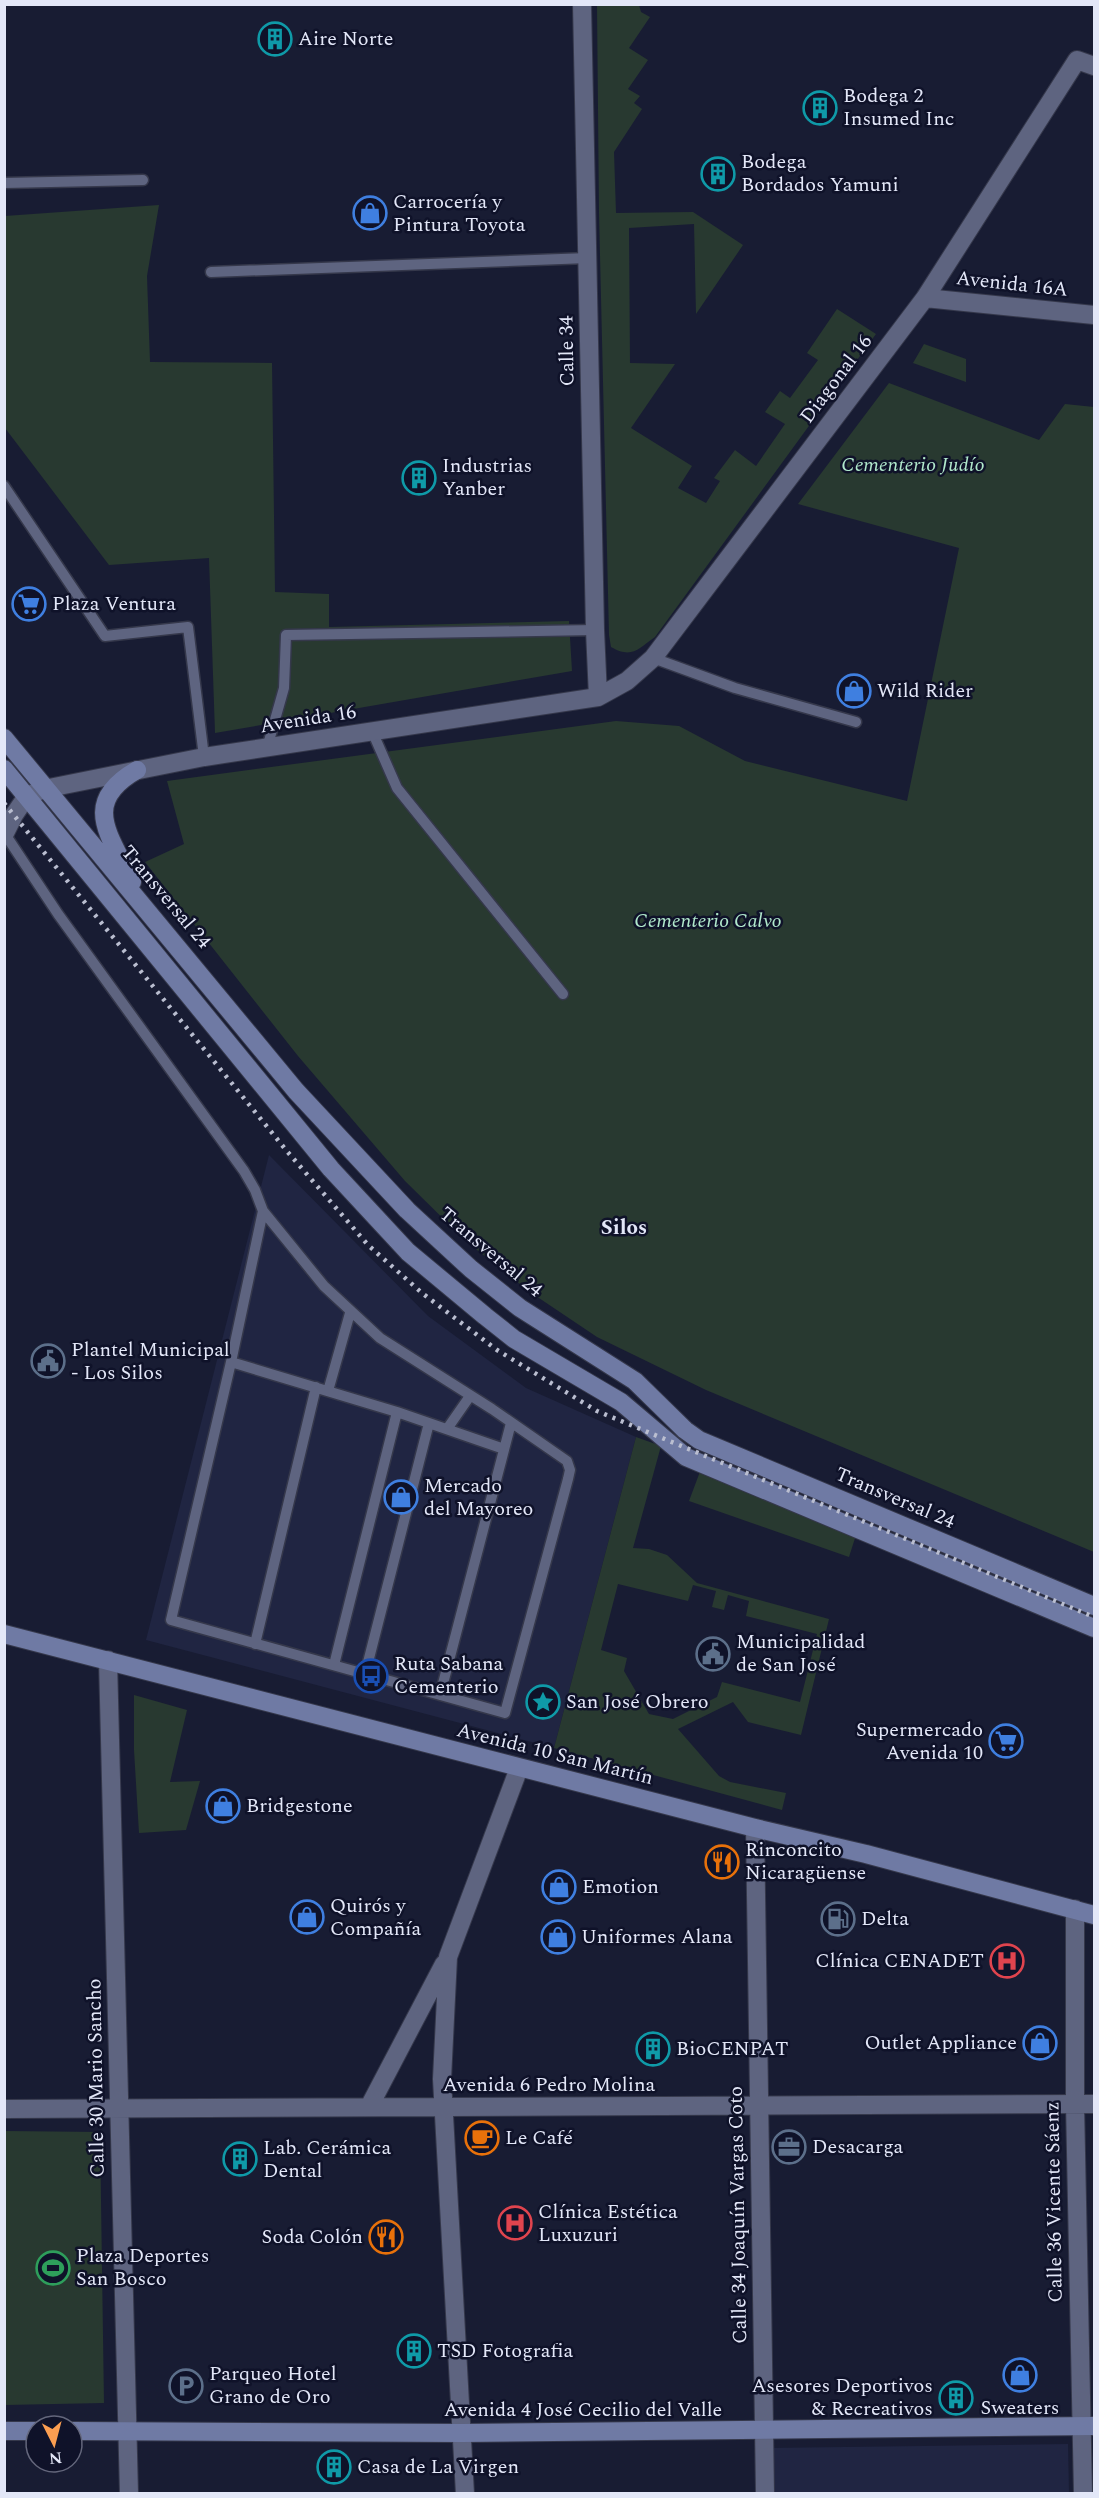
<svg xmlns="http://www.w3.org/2000/svg" width="1099" height="2498" viewBox="0 0 1099 2498" font-family="Spectral,serif">
  <style>
    .built { fill: #202542 }
    .green { fill: #283930; fill-rule: evenodd }
    .lines { fill: none; stroke-linecap: round; stroke-linejoin: round }
    .lane-casing { stroke: #35384b; stroke-width: 13 }
    .street-casing { stroke: #35384b; stroke-width: 20 }
    .secondary-casing { stroke: #35384b; stroke-width: 20 }
    .lane { stroke: #5e6480; stroke-width: 10 }
    .street { stroke: #5e6480; stroke-width: 18 }
    .secondary { stroke: #6f7aa4; stroke-width: 18 }
    .rail { stroke: #babed0; stroke-width: 4.5; stroke-dasharray: 3 6; stroke-linecap: butt }
    .labels { text-anchor: middle; dominant-baseline: central; stroke-width: 5; stroke-linejoin: round; paint-order: stroke }
    .poi-label { font-size: 20px; fill: #e3e7f8; stroke: #0f1229; text-anchor: start }
    .street-label { font-size: 20px; fill: #e3e7f8; stroke: #0f1229 }
    .park-label { font-size: 20px; font-style: italic; fill: #b1e9cc; stroke: #0f1229 }
    .neighbourhood-label { font-size: 21px; font-weight: bold; fill: #e3e7f8; stroke: #0f1229 }
  </style>
  <rect width="100%" height="100%" fill="#181c33"/>
  <path class="built" d="M269,1155l159,161 98,72 110,49 -82,311 -408,-108z
    M1068,2444l1,49h-299l-1,-45z"/>
  <path class="green" d="M597,5h42l2,7 9,5 -21,31 19,12 -20,29 12,7 -6,7 8,6 -28,43 2,61 77,-1 50,33 -47,69 -2,-90 -65,4 1,135 45,1 -44,64 61,38 -14,22 28,15 14,-22 -6,-3 21,-28 21,16 29,-42 -20,-12 15,-21 10,7 28,-38 -11,-7 30,-44 39,25 -221,303c-17,12 -23,22 -44,10l-2,-12 -10,-422z
    M159,205l-12,71 3,86 122,1 3,229 54,2v33l240,-6 3,50 -357,62 -6,-175 -100,7 -104,-137v-212z
    M924,344l42,15v23l-53,-19z
    M889,383l150,57 26,-36 29,3v1145l-388,-162 -109,-53 -67,-45 -63,-50 -62,-61 -107,-125 -153,-194 39,-18 -17,-63 449,-60 63,5 66,35 162,40 52,-253 -161,-44z
    M636,1437l25,9 -28,102 16,1 18,6 30,28 132,36 -28,116 -53,-13 -15,-20 -55,27 41,47 11,6 56,11 -4,17 -228,-62zM618,1584l70,17 5,-16 23,6 -4,16 12,3 4,-15 21,6 -3,15 71,18 -17,68 -78,-20 -5,15 -44,22 -24,-5 -25,-43 3,-13 -26,-8z
    M701,1469l155,66 -7,22 -160,-56z
    M134,1695l53,15 -17,72 30,-1 -14,49 -47,3 -5,-83z
    M5,2131l95,1 4,271 -99,2z"/>
  <g class="lines">
    <defs>
      <path id="lane" d="M4,183l139,-3
        M211,272l377,-14
        M4,486l101,150 83,-9 16,130
        M653,658l82,30 121,34
        M372,731l25,57 166,206
        M267,748l17,-60 2,-53 309,-5
        M5,834l53,80 186,257 11,19 8,21
        M263,1211l61,75 56,52 112,71 75,52 3,9 -2,9 -63,234 -334,-93 60,-258z
        M231,1362l166,50 107,37
        M328,1391l22,-78
        M447,1429l23,-33
        M255,1644l61,-257
        M334,1665l63,-253
        M365,1674l64,-251
        M440,1695l71,-272"/>
      <path id="street" d="M582,4l13,626 3,67
        M925,298l169,17
        M4,835l10,-20 13,-19 17,-7 160,-32 394,-60 29,-16 26,-23 272,-360 152,-238 17,6
        M108,1660l21,834
        M755,1828l10,666
        M1075,1909v195l8,390
        M369,2107l75,-143
        M4,2109l1090,-5
        M465,2494l-23,-415 6,-122 71,-189"/>
      <path id="secondary" d="M4,738l292,353 111,119 64,59 49,39 115,73 50,49 14,10 395,166
        M4,769l327,400 77,83 77,64 29,23 107,63 65,55 408,171
        M132,882c-21,-46 -53,-79 5,-112
        M4,1634l751,194 111,26 228,61
        M4,2431h32
        M72,2431l390,2 632,-7"/>
    </defs>
    <use href="#lane" class="lane-casing"/>
    <use href="#street" class="street-casing"/>
    <use href="#secondary" class="secondary-casing"/>
    <use href="#lane" class="lane"/>
    <use href="#street" class="street"/>
    <use href="#secondary" class="secondary"/>
    <path class="rail" d="M4,803l282,347 82,95 54,48 75,57 100,61 497,206"/>
  </g>
  <defs>
    <symbol id="building-ring" viewBox="-11 -11 22 22"><circle r="9.5" fill="#0f1229" stroke="#0f9aa8" stroke-width="1.5"/><path d="M-4-6H4V6H1V3H-1V6H-4ZM-2.5-4.3h1.7v1.8h-1.7ZM.8-4.3h1.7v1.8H.8ZM-2.5-1h1.7V.8h-1.7ZM.8-1h1.7V.8H.8Z" fill="#0f9aa8"/></symbol>
    <symbol id="shop-ring" viewBox="-11 -11 22 22"><circle r="9.5" fill="#0f1229" stroke="#3f7fe0" stroke-width="1.5"/><path d="M-5-2.5h2.3a2.7 3.5 0 0 1 5.4 0H5L5.5 6h-11ZM-1.5-2.5h3a1.5 2.3 0 0 0-3 0Z" fill="#3f7fe0"/></symbol>
    <symbol id="supermarket-ring" viewBox="-11 -11 22 22"><circle r="9.5" fill="#0f1229" stroke="#3f7fe0" stroke-width="1.5"/><path d="M-6-5.5h2.5l.6 2H6L4.5 2H-2.5L-4.4-4H-6ZM-1.5 3.2a1.3 1.3 0 1 0 .1 0ZM3 3.2a1.3 1.3 0 1 0 .1 0Z" fill="#3f7fe0"/></symbol>
    <symbol id="civic-ring" viewBox="-11 -11 22 22"><circle r="9.5" fill="#0f1229" stroke="#5c6f8a" stroke-width="1.5"/><path d="M-.6-6.5H3V-4.5H.6V-3L4-1V1h2V6H-6V1h2V-1L-.6-3ZM-1.2 2.5V6h2.4V2.5Z" fill="#5c6f8a"/></symbol>
    <symbol id="bus-ring" viewBox="-11 -11 22 22"><circle r="9.5" fill="#0f1229" stroke="#1a4fb4" stroke-width="1.5"/><path d="M-5-6H5V4H4V6H2V4H-2V6H-4V4H-5ZM-3.5-4V0h7V-4ZM-3.5 1.2v1.5H-2V1.2ZM2 1.2v1.5H3.5V1.2Z" fill="#1a4fb4"/></symbol>
    <symbol id="sight-ring" viewBox="-11 -11 22 22"><circle r="9.5" fill="#0f1229" stroke="#0f9aa8" stroke-width="1.5"/><path d="M0-6L1.8-2.2L6-1.7L2.9 1.2L3.7 5.4L0 3.3L-3.7 5.4L-2.9 1.2L-6-1.7L-1.8-2.2Z" fill="#0f9aa8"/></symbol>
    <symbol id="restaurant-ring" viewBox="-11 -11 22 22"><circle r="9.5" fill="#0f1229" stroke="#e8710a" stroke-width="1.5"/><path d="M-5-6h1v4h1v-4h1v4h1v-4h1v5L-1.5 .5V6h-2V.5L-5-1ZM5-6V6H3V1.5H1.5Q1.5-4 5-6Z" fill="#e8710a"/></symbol>
    <symbol id="fuel-ring" viewBox="-11 -11 22 22"><circle r="9.5" fill="#0f1229" stroke="#5c6f8a" stroke-width="1.5"/><path d="M-5.5-6h7V0h2V4h1.3V-2.5L3-4.5l.8-.8L6-3V5H2.5V1h-1V6h-7ZM-4.2-4.7v3.2H.2V-4.7Z" fill="#5c6f8a"/></symbol>
    <symbol id="hospital-ring" viewBox="-11 -11 22 22"><circle r="9.5" fill="#0f1229" stroke="#e0444e" stroke-width="1.5"/><path d="M-5-5h3v3.5h4V-5h3V5h-3V1.5h-4V5h-3Z" fill="#e0444e"/></symbol>
    <symbol id="cafe-ring" viewBox="-11 -11 22 22"><circle r="9.5" fill="#0f1229" stroke="#e8710a" stroke-width="1.5"/><path d="M-5.5-4.5H6V0H3Q3 3.5 0 3.5H-2.5Q-5.5 3.5-5.5 0ZM3-3.2v2h1.7v-2ZM-6 4.5H4V6H-6Z" fill="#e8710a"/></symbol>
    <symbol id="office-ring" viewBox="-11 -11 22 22"><circle r="9.5" fill="#0f1229" stroke="#5c6f8a" stroke-width="1.5"/><path d="M-6-3h4V-5.5h4V-3h4V5H-6ZM-1-4.5V-3h2v-1.5ZM-6 0V1H6V0Z" fill="#5c6f8a"/></symbol>
    <symbol id="stadium-ring" viewBox="-11 -11 22 22"><circle r="9.5" fill="#0f1229" stroke="#2e9e5b" stroke-width="1.5"/><path d="M0-5a6.5 5 0 1 0 0 10a6.5 5 0 1 0 0-10ZM-3.5-1.8h7v3.6h-7Z" fill="#2e9e5b"/></symbol>
    <symbol id="parking-ring" viewBox="-11 -11 22 22"><circle r="9.5" fill="#0f1229" stroke="#5c6f8a" stroke-width="1.5"/><path d="M-3.5-5.5H1a3.5 3.5 0 0 1 0 7H-1V5.5H-3.5ZM-1-3.4V-.6H.8a1.4 1.4 0 0 0 0-2.8Z" fill="#5c6f8a"/></symbol>
  </defs>
  <g fill-rule="evenodd">
    <use href="#building-ring" x="256" y="20" width="38" height="38"/>
    <use href="#building-ring" x="801" y="89" width="38" height="38"/>
    <use href="#building-ring" x="699" y="155" width="38" height="38"/>
    <use href="#shop-ring" x="351" y="194" width="38" height="38"/>
    <use href="#building-ring" x="400" y="459" width="38" height="38"/>
    <use href="#supermarket-ring" x="10" y="585" width="38" height="38"/>
    <use href="#shop-ring" x="835" y="672" width="38" height="38"/>
    <use href="#civic-ring" x="29" y="1342" width="38" height="38"/>
    <use href="#shop-ring" x="382" y="1478" width="38" height="38"/>
    <use href="#civic-ring" x="694" y="1635" width="38" height="38"/>
    <use href="#bus-ring" x="352" y="1657" width="38" height="38"/>
    <use href="#sight-ring" x="524" y="1683" width="38" height="38"/>
    <use href="#supermarket-ring" x="987" y="1722" width="38" height="38"/>
    <use href="#shop-ring" x="204" y="1787" width="38" height="38"/>
    <use href="#restaurant-ring" x="703" y="1843" width="38" height="38"/>
    <use href="#shop-ring" x="540" y="1868" width="38" height="38"/>
    <use href="#shop-ring" x="288" y="1898" width="38" height="38"/>
    <use href="#fuel-ring" x="819" y="1900" width="38" height="38"/>
    <use href="#shop-ring" x="539" y="1918" width="38" height="38"/>
    <use href="#hospital-ring" x="988" y="1942" width="38" height="38"/>
    <use href="#shop-ring" x="1021" y="2024" width="38" height="38"/>
    <use href="#building-ring" x="634" y="2030" width="38" height="38"/>
    <use href="#cafe-ring" x="463" y="2119" width="38" height="38"/>
    <use href="#office-ring" x="770" y="2128" width="38" height="38"/>
    <use href="#building-ring" x="221" y="2140" width="38" height="38"/>
    <use href="#hospital-ring" x="496" y="2204" width="38" height="38"/>
    <use href="#restaurant-ring" x="367" y="2218" width="38" height="38"/>
    <use href="#stadium-ring" x="34" y="2249" width="38" height="38"/>
    <use href="#building-ring" x="395" y="2332" width="38" height="38"/>
    <use href="#shop-ring" x="1001" y="2356" width="38" height="38"/>
    <use href="#parking-ring" x="167" y="2367" width="38" height="38"/>
    <use href="#building-ring" x="937" y="2379" width="38" height="38"/>
    <use href="#building-ring" x="315" y="2448" width="38" height="38"/>
  </g>
  <g class="labels">
    <g class="poi-label">
      <text x="298" y="39">Aire Norte</text>
      <text x="843" y="96">Bodega 2<tspan x="843" dy="23">Insumed Inc</tspan></text>
      <text x="741" y="162">Bodega<tspan x="741" dy="23">Bordados Yamuni</tspan></text>
      <text x="393" y="202">Carrocería y<tspan x="393" dy="23">Pintura Toyota</tspan></text>
      <text x="442" y="466">Industrias<tspan x="442" dy="23">Yanber</tspan></text>
      <text x="52" y="604">Plaza Ventura</text>
      <text x="877" y="691">Wild Rider</text>
      <text x="71" y="1350">Plantel Municipal<tspan x="71" dy="23">- Los Silos</tspan></text>
      <text x="424" y="1486">Mercado<tspan x="424" dy="23">del Mayoreo</tspan></text>
      <text x="736" y="1642">Municipalidad<tspan x="736" dy="23">de San José</tspan></text>
      <text x="394" y="1664">Ruta Sabana<tspan x="394" dy="23">Cementerio</tspan></text>
      <text x="566" y="1702">San José Obrero</text>
      <text x="983" y="1730" text-anchor="end">Supermercado<tspan x="983" dy="23">Avenida 10</tspan></text>
      <text x="246" y="1806">Bridgestone</text>
      <text x="745" y="1850">Rinconcito<tspan x="745" dy="23">Nicaragüense</tspan></text>
      <text x="582" y="1887">Emotion</text>
      <text x="330" y="1906">Quirós y<tspan x="330" dy="23">Compañía</tspan></text>
      <text x="861" y="1919">Delta</text>
      <text x="581" y="1937">Uniformes Alana</text>
      <text x="984" y="1961" text-anchor="end">Clínica CENADET</text>
      <text x="1017" y="2043" text-anchor="end">Outlet Appliance</text>
      <text x="676" y="2049">BioCENPAT</text>
      <text x="505" y="2138">Le Café</text>
      <text x="812" y="2147">Desacarga</text>
      <text x="263" y="2148">Lab. Cerámica<tspan x="263" dy="23">Dental</tspan></text>
      <text x="538" y="2212">Clínica Estética<tspan x="538" dy="23">Luxuzuri</tspan></text>
      <text x="363" y="2237" text-anchor="end">Soda Colón</text>
      <text x="76" y="2256">Plaza Deportes<tspan x="76" dy="23">San Bosco</tspan></text>
      <text x="437" y="2351">TSD Fotografia</text>
      <text x="209" y="2374">Parqueo Hotel<tspan x="209" dy="23">Grano de Oro</tspan></text>
      <text x="933" y="2386" text-anchor="end">Asesores Deportivos<tspan x="933" dy="23">&amp; Recreativos</tspan></text>
      <text x="1020" y="2408" text-anchor="middle">Sweaters</text>
      <text x="357" y="2467">Casa de La Virgen</text>
    </g>
    <g class="street-label">
      <text transform="translate(1012 284) rotate(6)">Avenida 16A</text>
      <text transform="translate(567 351) rotate(-91)">Calle 34</text>
      <text transform="translate(836 379) rotate(-53)">Diagonal 16</text>
      <text transform="translate(308 719) rotate(-9)">Avenida 16</text>
      <text transform="translate(166 897) rotate(50)">Transversal 24</text>
      <text transform="translate(491 1252) rotate(40)">Transversal 24</text>
      <text transform="translate(895 1498) rotate(23)">Transversal 24</text>
      <text transform="translate(555 1754) rotate(14)">Avenida 10 San Martín</text>
      <text transform="translate(96 2078) rotate(-91)">Calle 30 Mario Sancho</text>
      <text x="549" y="2085">Avenida 6 Pedro Molina</text>
      <text transform="translate(1054 2202) rotate(-91)">Calle 36 Vicente Sáenz</text>
      <text transform="translate(738 2215) rotate(-91)">Calle 34 Joaquín Vargas Coto</text>
      <text x="583" y="2410">Avenida 4 José Cecilio del Valle</text>
    </g>
    <g class="park-label">
      <text x="913" y="465">Cementerio Judío</text>
      <text x="708" y="921">Cementerio Calvo</text>
    </g>
    <g class="neighbourhood-label">
      <text x="624" y="1228">Silos</text>
    </g>
  </g>
  <rect width="1099" height="2498" fill="none" stroke="#e3e7f8" stroke-width="12"/>
  <g transform="translate(54 2444) rotate(174)"><circle r="28" fill="#0f1229" stroke="#64677c" stroke-width="1.5"/>
  <path d="M0-4.5L10 22L0 15L-10 22Z" fill="#fb9e51"/>
  <text y="-9" font-size="16" font-weight="bold" text-anchor="middle" fill="#e3e7f8">N</text>
  </g>
</svg>
